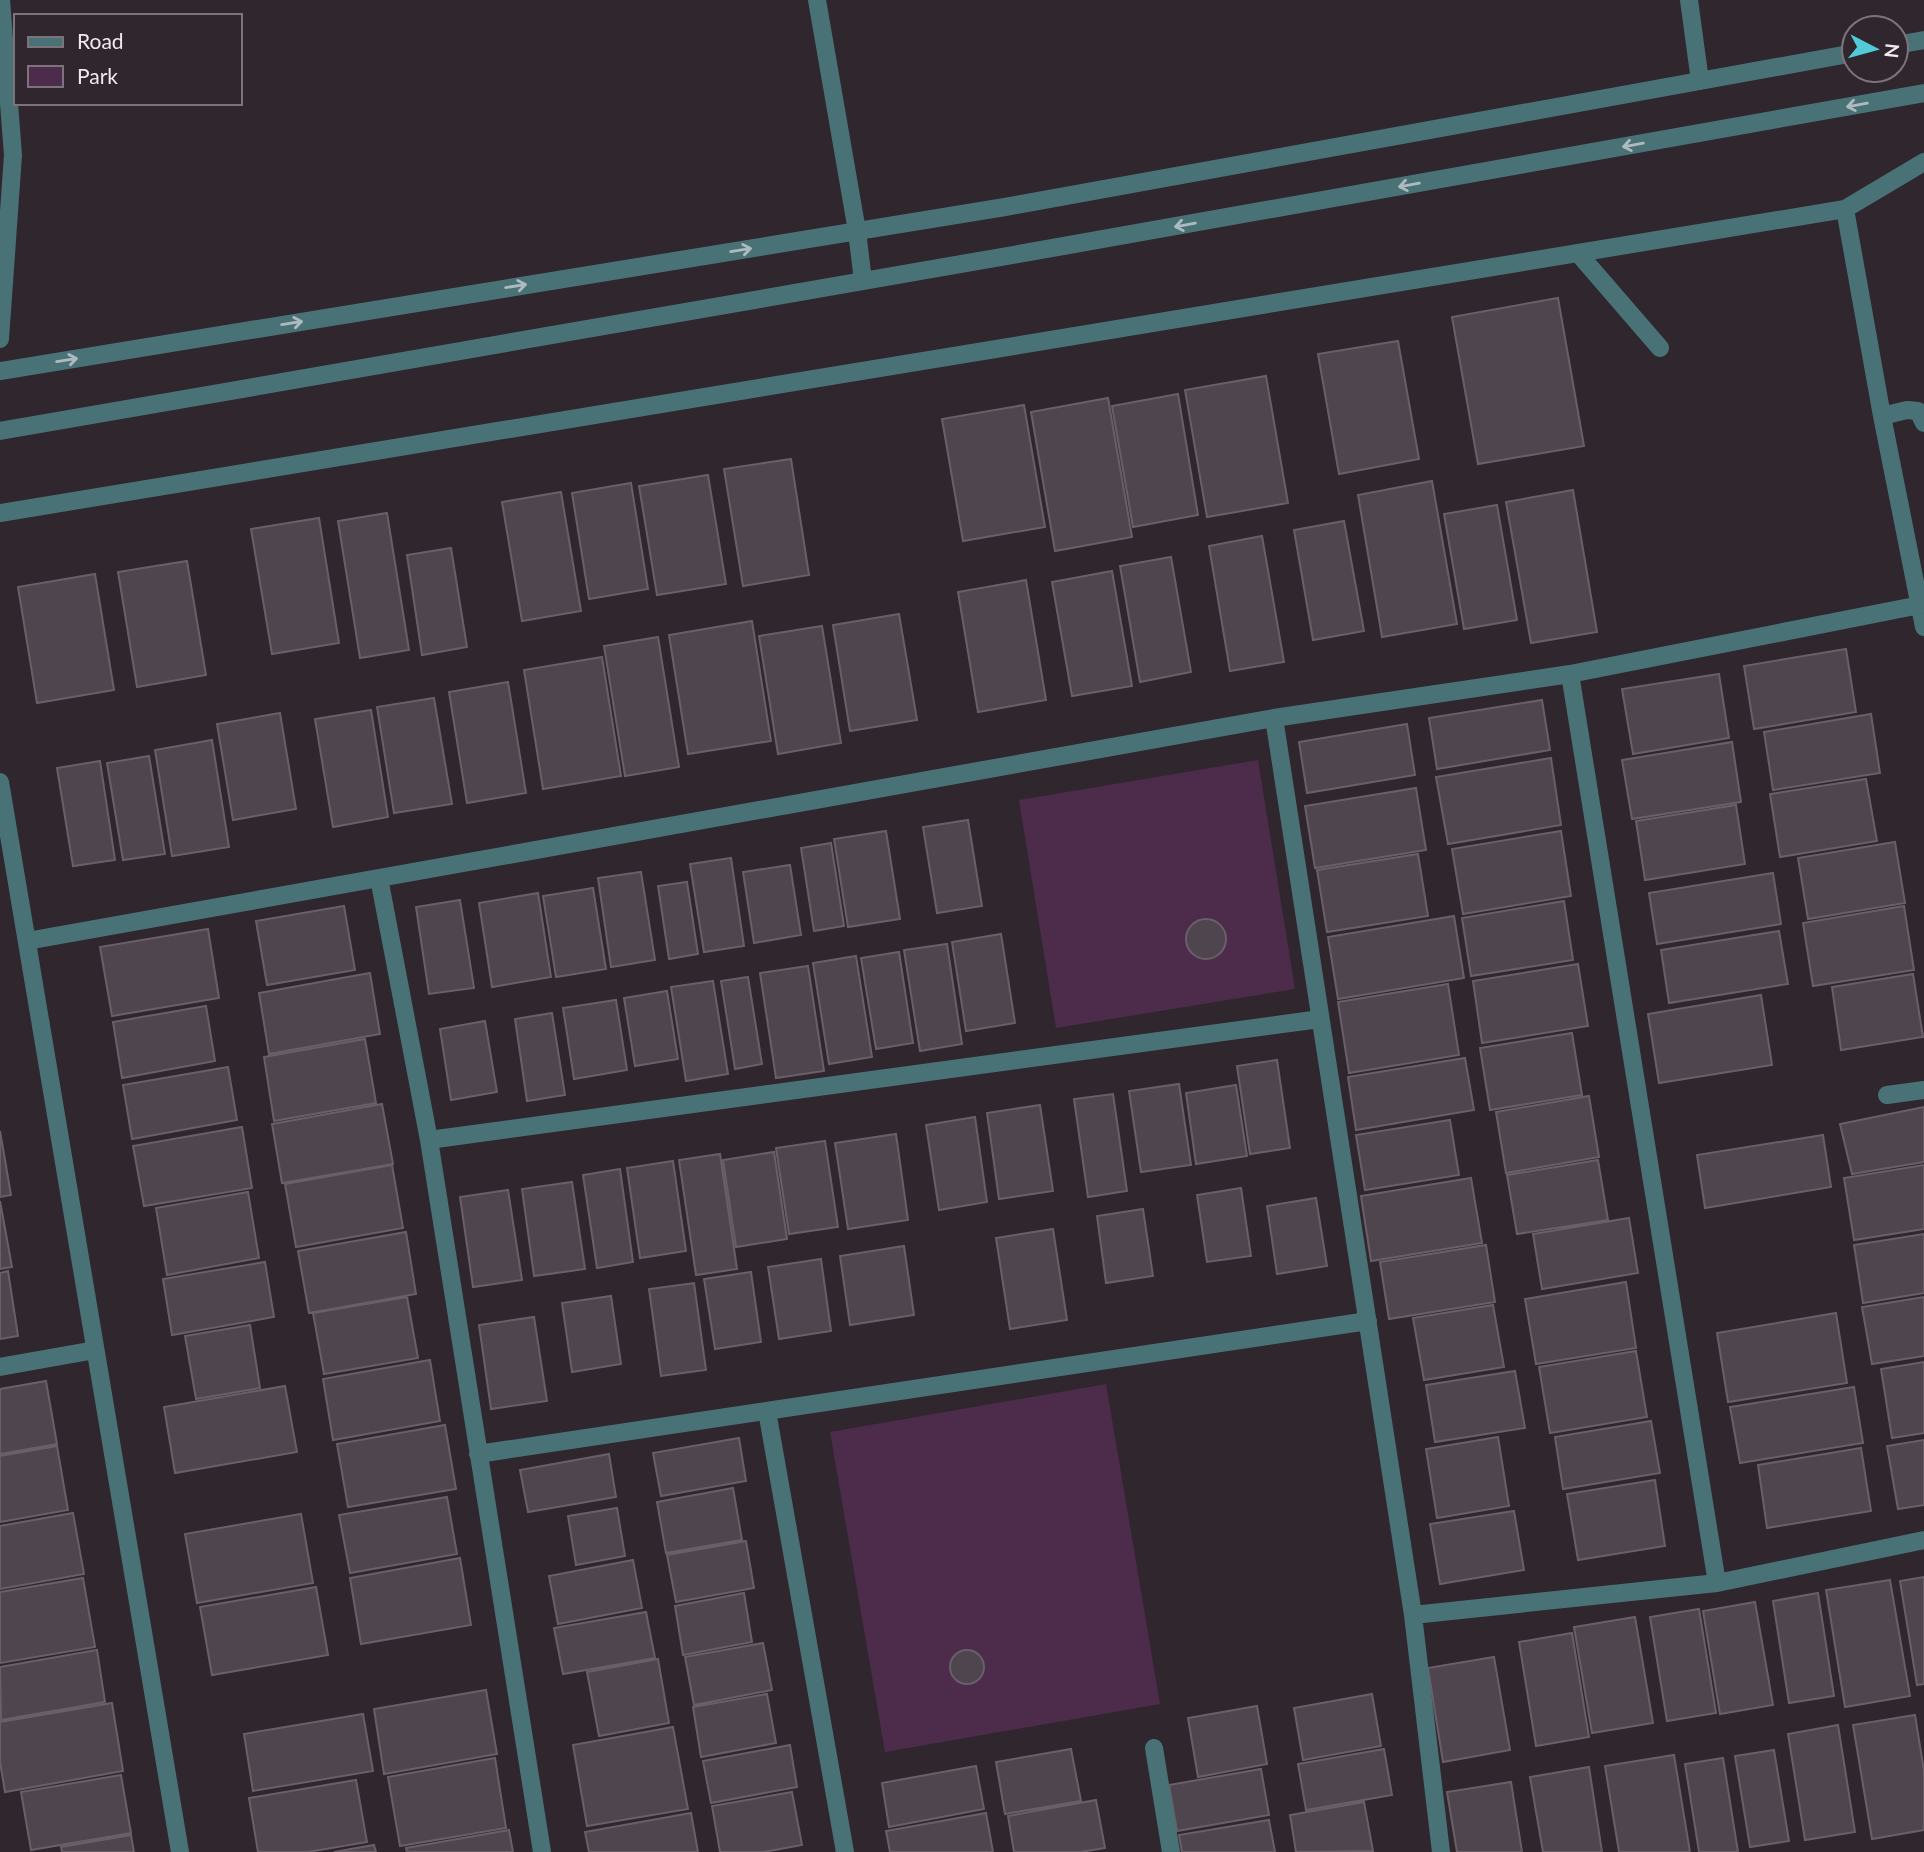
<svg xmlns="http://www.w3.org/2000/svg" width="1924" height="1852" viewBox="0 0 1924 1852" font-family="Lato,sans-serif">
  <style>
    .green { fill: #4c2c4a }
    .building { fill: #4f454e; stroke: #6a5f69; stroke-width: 2 }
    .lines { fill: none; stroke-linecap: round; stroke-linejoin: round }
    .minor { stroke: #497277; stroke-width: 18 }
    .oneway { stroke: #adbabf }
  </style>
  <rect width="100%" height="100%" fill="#30262e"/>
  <path class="green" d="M1258,760l37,229 -239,39 -37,-228z
    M1106,1384l54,320 -275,48 -55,-320z"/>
  <path class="building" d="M1558,298l26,148 -106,18 -26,-147z
    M1398,341l21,118 -80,15 -21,-120z
    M1266,376l22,127 -81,14 -22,-127z
    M1178,394l20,121 -65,12 -21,-121z
    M1108,398l24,139 -77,14 -24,-139z
    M1024,405l21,122 -82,14 -21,-122z
    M791,459l18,116 -66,11 -19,-117z
    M708,475l18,109 -69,11 -18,-109z
    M1432,481l25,143 -75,13 -24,-142z
    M631,483l17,106 -59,10 -17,-106z
    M1573,490l24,142 -66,11 -25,-141z
    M561,492l20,119 -59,10 -20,-119z
    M1497,505l20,115 -53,9 -20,-115z
    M387,513l22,137 -49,8 -22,-137z
    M319,518l20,125 -67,11 -21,-125z
    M1344,521l20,110 -51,9 -19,-110z
    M1262,536l22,126 -54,9 -21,-125z
    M451,548l16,99 -45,8 -15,-100z
    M1171,557l20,115 -51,10 -20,-116z
    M187,561l19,114 -69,12 -19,-115z
    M1112,571l20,115 -60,10 -20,-114z
    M95,574l19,116 -77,13 -19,-116z
    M1026,580l20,120 -68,12 -20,-120z
    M899,614l18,106 -67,11 -17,-106z
    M752,621l19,120 -83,13 -19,-119z
    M822,626l19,117 -63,11 -19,-118z
    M658,637l21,130 -54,9 -21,-130z
    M1846,649l10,63 -102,17 -10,-63z
    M602,657l19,119 -78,13 -19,-119z
    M1719,674l10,64 -96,16 -11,-65z
    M508,682l18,111 -59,10 -18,-111z
    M434,698l18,106 -58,9 -17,-106z
    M1542,700l8,50 -113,19 -8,-51z
    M371,710l17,107 -55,10 -18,-108z
    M280,713l16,96 -63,11 -16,-96z
    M1871,714l9,59 -107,17 -9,-58z
    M1407,724l8,51 -108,18 -8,-51z
    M212,740l17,107 -57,9 -17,-106z
    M1732,742l9,60 -109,17 -10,-59z
    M149,756l16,98 -42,6 -16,-97z
    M1551,758l10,67 -113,19 -12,-67z
    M100,761l15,99 -42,6 -16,-98z
    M1866,779l11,62 -97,16 -10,-63z
    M1416,788l10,62 -111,18 -10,-62z
    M1736,805l9,59 -100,16 -9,-59z
    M968,820l14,86 -45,7 -14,-86z
    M886,831l14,88 -52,8 -14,-88z
    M1561,831l10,65 -108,18 -11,-65z
    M1895,842l10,61 -97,16 -10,-61z
    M831,843l13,83 -30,5 -13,-83z
    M1418,854l10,62 -101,16 -10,-62z
    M731,858l13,88 -40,6 -14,-88z
    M790,865l11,70 -47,8 -11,-71z
    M641,872l14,88 -44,7 -13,-89z
    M1773,873l8,51 -124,20 -8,-51z
    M687,882l11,72 -29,5 -11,-73z
    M593,888l13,81 -50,8 -13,-81z
    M538,893l13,84 -59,10 -13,-84z
    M460,900l14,88 -45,6 -13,-87z
    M1564,901l9,59 -102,16 -9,-58z
    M344,906l11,64 -88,15 -11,-64z
    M1904,906l10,64 -101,16 -10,-63z
    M1454,916l10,62 -126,21 -10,-62z
    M1186 939a20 20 0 1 1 40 0a20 20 0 1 1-40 0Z
    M208,929l11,69 -107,18 -12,-69z
    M1779,931l9,53 -119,19 -8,-53z
    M1001,934l14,89 -49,8 -14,-89z
    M947,944l15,100 -42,7 -16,-101z
    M899,952l14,91 -37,6 -15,-91z
    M856,956l16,101 -43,7 -16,-101z
    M1578,964l10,62 -106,17 -9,-62z
    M808,966l16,105 -48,7 -16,-105z
    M370,973l10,61 -111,20 -10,-61z
    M1913,974l10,63 -82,13 -9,-63z
    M748,977l14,87 -27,5 -14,-88z
    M713,981l15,93 -42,7 -15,-94z
    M1448,984l11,71 -110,18 -11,-71z
    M667,991l11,68 -43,7 -11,-68z
    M1761,995l11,70 -113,18 -11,-69z
    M616,1000l11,70 -53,9 -11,-71z
    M206,1006l9,55 -93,17 -9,-56z
    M552,1013l13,82 -38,6 -12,-82z
    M485,1021l12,71 -46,8 -11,-71z
    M1572,1033l10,62 -92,15 -10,-62z
    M365,1039l11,64 -102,18 -10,-64z
    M1465,1058l9,52 -118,20 -8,-53z
    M1277,1060l13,88 -40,6 -13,-88z
    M228,1067l9,53 -105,19 -9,-54z
    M1179,1084l12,81 -50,7 -12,-81z
    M1236,1085l11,71 -51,8 -10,-71z
    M1113,1094l14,97 -39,6 -14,-98z
    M1589,1096l10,61 -93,16 -10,-61z
    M382,1104l11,60 -111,19 -10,-59z
    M1040,1105l13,86 -54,8 -12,-86z
    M1924,1107v55l-72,12 -12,-50z
    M975,1117l12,85 -48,8 -13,-85z
    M1450,1120l9,55 -94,15 -9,-55z
    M242,1127l10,61 -108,18 -11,-60z
    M0,1131l11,64 -11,2z
    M896,1134l12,86 -60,9 -13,-86z
    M1823,1135l8,52 -126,21 -8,-53z
    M825,1141l13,86 -49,7 -13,-86z
    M774,1152l13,87 -51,8 -13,-87z
    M720,1154l17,115 -41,6 -17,-115z
    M1598,1160l10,60 -91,14 -10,-59z
    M673,1161l13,90 -46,7 -13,-90z
    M392,1165l11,63 -107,19 -11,-63z
    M1924,1165v64l-70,11 -10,-62z
    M620,1169l13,93 -36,6 -14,-93z
    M1471,1178l11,65 -111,18 -10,-65z
    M572,1182l13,87 -51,7 -12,-87z
    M1241,1188l10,68 -44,6 -10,-67z
    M508,1190l14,90 -49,7 -13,-90z
    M248,1192l11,66 -92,17 -11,-67z
    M1316,1198l11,68 -50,8 -10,-68z
    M0,1201l12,66 -12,2z
    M1143,1209l10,67 -47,7 -9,-67z
    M1629,1218l9,55 -96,16 -9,-55z
    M1053,1229l14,91 -57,9 -14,-91z
    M406,1232l10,62 -107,19 -11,-62z
    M1924,1234v59l-61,10 -9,-58z
    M1486,1245l9,57 -106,17 -9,-57z
    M904,1246l10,69 -64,10 -10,-69z
    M821,1259l10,72 -52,8 -11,-72z
    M265,1262l9,55 -102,18 -9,-56z
    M8,1271l10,65 -18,3v-66z
    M751,1272l10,70 -46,7 -11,-70z
    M1626,1282l10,66 -100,16 -11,-65z
    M694,1283l12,87 -45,6 -12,-87z
    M611,1296l10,68 -49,8 -10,-69z
    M407,1297l11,61 -94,16 -11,-61z
    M1924,1297v59l-52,8 -10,-57z
    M1493,1305l11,62 -80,13 -11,-62z
    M1836,1313l11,70 -119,19 -11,-69z
    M534,1317l13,84 -56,8 -12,-84z
    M250,1325l10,63 -64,11 -11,-63z
    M1636,1351l11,66 -97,16 -11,-66z
    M430,1360l10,61 -107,19 -10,-61z
    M1924,1362v71l-32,5 -11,-69z
    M1515,1371l10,57 -90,14 -9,-57z
    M46,1381l11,63 -57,10v-65z
    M285,1386l12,66 -122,21 -11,-66z
    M1854,1387l9,56 -123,20 -10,-56z
    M1651,1421l9,52 -97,16 -8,-52z
    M445,1425l11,64 -108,18 -11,-63z
    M1498,1437l11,69 -72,12 -11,-69z
    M739,1438l7,43 -85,15 -8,-43z
    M1924,1440v65l-26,4 -11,-63z
    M57,1446l11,64 -68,12v-66z
    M1861,1448l10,63 -104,17 -9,-63z
    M609,1454l7,43 -88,15 -8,-42z
    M1655,1480l10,66 -87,14 -11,-66z
    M733,1488l9,52 -76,13 -9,-51z
    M447,1497l10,57 -107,19 -11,-58z
    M617,1508l8,48 -49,9 -8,-49z
    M1514,1511l10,59 -84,14 -10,-60z
    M73,1513l11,61 -84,15v-63z
    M301,1514l12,69 -116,20 -12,-69z
    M746,1541l8,47 -78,14 -9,-47z
    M460,1558l11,67 -110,19 -11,-66z
    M633,1560l9,48 -84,16 -9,-48z
    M1924,1577v107l-7,1 -17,-104z
    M83,1578l12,69 -95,16v-71z
    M1890,1580l20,116 -65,11 -19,-117z
    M316,1587l12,68 -116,20 -12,-68z
    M744,1593l8,49 -69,13 -8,-49z
    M1818,1593l16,103 -45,7 -16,-102z
    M1755,1602l18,103 -53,9 -17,-103z
    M1699,1609l17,104 -49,8 -17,-104z
    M646,1612l9,46 -92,16 -9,-46z
    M1635,1617l18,106 -61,10 -18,-106z
    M1572,1633l17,104 -53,9 -17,-104z
    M763,1643l9,47 -78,15 -9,-48z
    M97,1650l8,52 -104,18 -1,-53z
    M950 1667a17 17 0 1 1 34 0a17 17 0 1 1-34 0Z
    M1494,1657l16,93 -67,12 -15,-94z
    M658,1659l11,64 -70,13 -12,-64z
    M486,1690l11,64 -113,20 -10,-65z
    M767,1694l9,49 -75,14 -8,-50z
    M1372,1694l9,52 -78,14 -9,-52z
    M112,1703l11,68 -118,21 -5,-30v-40z
    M1257,1706l10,58 -69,13 -10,-59z
    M363,1714l10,57 -120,20 -9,-57z
    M1915,1715l9,56v59l-52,9 -19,-114z
    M1838,1725l17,107 -50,8 -17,-106z
    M673,1727l15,82 -101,17 -14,-81z
    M790,1745l7,42 -86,16 -8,-42z
    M1071,1749l10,52 -76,13 -9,-52z
    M1384,1749l8,46 -86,15 -8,-46z
    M1774,1750l15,91 -39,6 -15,-91z
    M1674,1755l16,97h-71l-14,-86z
    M495,1758l11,70 -106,18 -12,-69z
    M1723,1758l15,94h-39l-14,-88z
    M976,1766l8,43 -95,18 -7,-44z
    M1589,1767l13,85h-59l-13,-75z
    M1261,1769l8,46 -92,16 -8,-46z
    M121,1775l10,58 -100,17 -10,-58z
    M356,1780l11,62 -59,10h-50l-9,-54z
    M1511,1782l11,70h-65l-10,-60z
    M792,1792l10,53 -38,7h-44l-8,-46z
    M1096,1800l9,48 -24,4h-67l-6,-36z
    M1364,1802l9,49 -77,1 -6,-37z
    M691,1813l7,39h-109l-4,-20z
    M986,1813l7,39h-103l-4,-21z
    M1269,1820l6,32h-93l-3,-17z
    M509,1830l4,22h-106l-1,-4z
    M131,1835l3,17h-72l-1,-5z
    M374,1845l2,7h-42z"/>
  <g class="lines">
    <path class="minor" d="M817,0l40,231 6,50
      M1689,0l11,81
      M1896,45l28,-5
      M1845,209l37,207 42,211
      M1578,253l82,95
      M0,339l13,-184 -12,-155
      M0,371l1005,-164 849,-154
      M1882,416l25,-6 11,1 6,12
      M0,431l1013,-176 911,-162
      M0,513l1845,-304 79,-47
      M1570,674l147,909
      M1274,718l139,897 28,237
      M0,782l180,1070
      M379,878l50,262 113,712
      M27,941l1247,-223 296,-44 350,-69
      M1887,1095l37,-5
      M429,1140l891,-121
      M0,1367l95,-17
      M767,1411l78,441
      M478,1454l890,-133
      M1413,1615l304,-32 207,-43
      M1154,1748l17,104"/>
  </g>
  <defs><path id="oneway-shaft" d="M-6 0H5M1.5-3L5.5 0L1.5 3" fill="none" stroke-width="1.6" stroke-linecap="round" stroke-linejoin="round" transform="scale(1.75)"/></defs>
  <g class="oneway">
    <use href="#oneway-shaft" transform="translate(1857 105) rotate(170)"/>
    <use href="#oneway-shaft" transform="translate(1633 145) rotate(170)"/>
    <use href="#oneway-shaft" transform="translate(1409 185) rotate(170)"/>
    <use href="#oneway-shaft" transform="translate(1185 225) rotate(170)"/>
    <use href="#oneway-shaft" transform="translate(741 250) rotate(-9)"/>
    <use href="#oneway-shaft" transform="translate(516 286) rotate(-9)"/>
    <use href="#oneway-shaft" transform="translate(292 323) rotate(-9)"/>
    <use href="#oneway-shaft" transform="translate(67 360) rotate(-9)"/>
  </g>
  <rect x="14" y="14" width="228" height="91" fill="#30262e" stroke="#7d747b" stroke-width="2"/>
  <rect x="28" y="37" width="35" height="10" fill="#497277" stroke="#7d747b" stroke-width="2"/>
  <text x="77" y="49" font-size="21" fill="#f0eaef">Road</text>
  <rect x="28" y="66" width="35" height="21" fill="#4c2c4a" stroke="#7d747b" stroke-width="2"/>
  <text x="77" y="84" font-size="21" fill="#f0eaef">Park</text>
  <g transform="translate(1875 49) rotate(96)"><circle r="33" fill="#30262e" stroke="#7d747b" stroke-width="2"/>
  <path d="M0-5L12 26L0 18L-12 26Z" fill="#52cbd8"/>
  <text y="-10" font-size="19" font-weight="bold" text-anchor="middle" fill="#f0eaef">N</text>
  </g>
</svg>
